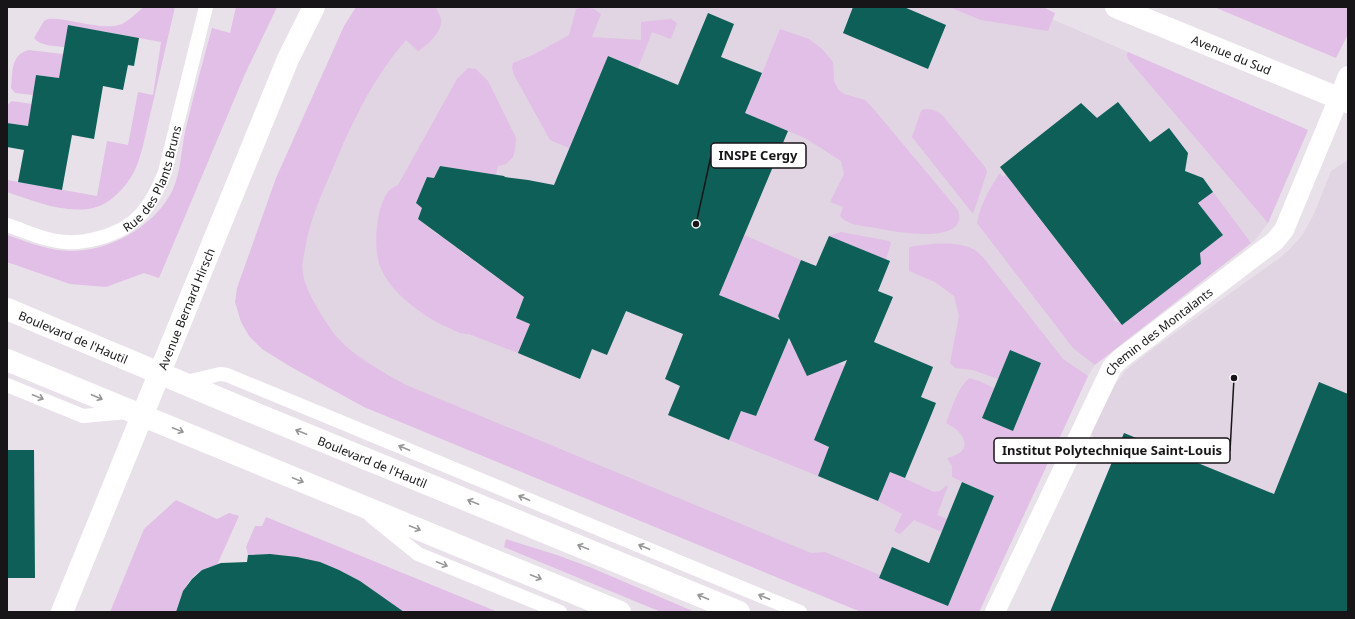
<svg xmlns="http://www.w3.org/2000/svg" width="1355" height="619" viewBox="0 0 1355 619" font-family="'Noto Sans',sans-serif">
  <style>
    .built { fill: #e1d4e3 }
    .green { fill: #e2bfe6 }
    .building { fill: #0d5f58 }
    .lines { fill: none; stroke-linecap: round; stroke-linejoin: round }
    .service { stroke: #fff; stroke-width: 14 }
    .pedestrian { stroke: #fff; stroke-width: 20 }
    .minor { stroke: #fff; stroke-width: 22 }
    .tertiary { stroke: #fff; stroke-width: 22 }
    .secondary { stroke: #fff; stroke-width: 22 }
    .oneway { stroke: #979697 }
    .labels { text-anchor: middle; dominant-baseline: central; stroke-width: 4; stroke-linejoin: round; paint-order: stroke }
    .street-label { font-size: 12px; fill: #181518; stroke: #fff }
    .leader { fill: none; stroke: #181518; stroke-width: 1.5 }
    .callout-dot { fill: #181518; stroke: #fff; stroke-width: 1.5 }
    .callout { fill: #fff; stroke: #181518; stroke-width: 1.5 }
    .callout-label { font-size: 13px; text-anchor: middle; font-weight: bold; fill: #181518 }
  </style>
  <rect width="100%" height="100%" fill="#e8e1e9"/>
  <path class="built" d="M397,7h627l284,123 -40,93 -13,17 -159,123 -8,13 -109,236h-51l-569,-240 -69,-93 80,-223z
    M1348,160v452h-298l62,-150 -22,-30 24,-46 12,-16 24,-19 128,-92 11,-9 14,-16 11,-20 17,-43z"/>
  <path class="green" d="M144,7h31c-8,35 -16,69 -24,104 -5,19 -8,41 -16,59 -8,16 -24,34 -42,38 -29,6 -59,-7 -86,-16v-12l90,16 10,-55 21,4 10,-53 15,3 8,-53 -71,-13 -26,18c-9,-1 -24,-1 -30,-9l10,-17 4,-2c20,-2 55,13 74,5 8,-4 15,-12 22,-17z
    M236,7h41l-32,67 -86,204 -15,-5 -38,14 -36,-3 -63,-22v-27c21,7 42,16 64,16 38,0 80,-23 99,-56 11,-18 11,-47 16,-67 8,-34 17,-67 26,-100l18,5z
    M356,7h79c2,3 5,8 6,12 2,12 -13,26 -23,32l-12,-11c-31,35 -53,80 -71,123 -12,28 -25,55 -30,86 -1,7 -4,16 -2,24 1,10 7,22 12,31 6,10 12,21 20,31 19,22 46,36 71,50l405,168 14,-1 55,23 -1,3 69,28 46,-110 -42,-19v-11l-5,-8c27,-6 20,-25 -1,-35 6,-15 11,-34 23,-45l10,3 15,7 -12,30 31,13 28,-68 -31,-13 -12,29 -25,-9 -18,-2 -5,-5 9,-47 -5,-20 -19,-14 -26,-11v-24c18,-3 47,-7 64,2 4,2 7,6 10,8l80,102 25,17 -109,236h-118l-497,-205 -73,-40 -29,-18 -13,-13 -8,-14 -6,-20 2,-14 39,-110 68,-152z
    M585,7l9,2 7,5 -9,23 49,3v-18l30,-3 6,4 -6,16 -19,-7 -14,36 -30,-12 -39,92 -19,-8 -36,-65 -2,-7 1,-5 22,-9 34,-19 7,-26z
    M949,7h94l12,6 -7,18 -67,-11z
    M1214,7h134v27l-12,24z
    M780,29l29,10 13,10 11,13 1,19 4,8 6,5 21,6 6,6 87,104c12,36 -64,22 -81,18 -11,-2 -29,-2 -37,-12l3,-9 -13,-5 14,-28 -3,-13 -36,-23 -65,-27 5,-10 5,2z
    M28,50l35,4 -4,24 -23,-3 -3,20 -18,-2 -4,-5c2,-16 -1,-32 17,-38z
    M1128,52l180,78 -40,93 -140,-164 -1,-4z
    M468,68l8,1 12,12 28,57 -1,12 -2,7 -7,7 -8,2 -2,9 -7,2 -3,-4 -46,-7 -6,12 -7,-1 -11,26 6,5 -4,11 20,16 8,2 1,4 8,6h5l1,5 9,6 4,-1 1,5 8,6 6,-1 1,6 6,4 10,-15 28,11 -18,44 14,7 -12,29 -49,-19c-7,1 -13,-3 -20,-6 -24,-10 -60,-36 -69,-62 -7,-17 -4,-63 10,-76 2,-2 6,-4 8,-5l59,-106z
    M12,101l20,3 -4,22 -21,-3v-18z
    M924,109c8,0 13,1 19,7l42,51 2,5 -14,42 -61,-77 9,-26z
    M1000,173l3,4 3,-2 109,142 -2,3 4,2 7,1 77,-59 -2,-11 24,-18 -25,-32 15,-11 38,51 -156,122 -22,-17 -96,-125c3,-18 13,-35 23,-50z
    M841,232l48,9 2,2 -5,17 -57,-24z
    M744,235l57,25 -24,59 -58,-24z
    M787,342l58,24 -31,74 15,7 -11,29 -89,-36 12,-29 15,5z
    M890,472l44,20 6,-1 6,-5h2l-11,29 10,4 -5,13 -28,-12 -14,14 -6,-3 8,-17 -24,-13z
    M176,500l41,19 12,-6 10,3 -22,49c-5,1 -11,3 -15,5 -14,8 -23,26 -24,42h-68l34,-83z
    M266,517l232,95h-101c-39,-43 -92,-60 -149,-57l-2,-8 9,-21h7z
    M506,539l51,16 35,13 103,44h-34l-157,-65z"/>
  <path class="building" d="M853,7h51l42,18 -18,44 -85,-36z
    M708,13l26,11 -13,33 41,16 -17,40 43,18 -69,164 61,25 -2,-4 23,-56 15,6 13,-30 61,25 -12,30 15,6 -19,45 59,25 -12,30 15,6 -6,15 -25,60 -15,-6 -12,29 -60,-25 11,-29 -15,-7 33,-80 -40,16 -18,-38 -33,78 -15,-5 -12,29 -61,-25 12,-29 -15,-7 18,-45 -57,-23 -19,44 -15,-6 -12,30 -62,-26 12,-29 -14,-6 8,-21 -106,-78 4,-11 -6,-5 11,-26 7,1 6,-12 64,10 1,1 23,3 26,5 54,-129 70,29z
    M68,25l71,13 -5,28 -6,-1 -5,25 -20,-4 -9,53 -22,-4 -10,55 -44,-8 6,-32 -17,-3v-24l21,3 8,-51 23,3z
    M1118,102l32,40 19,-14 19,25 -3,18 18,7 10,14 -15,11 25,32 -23,18 1,11 -79,61 -122,-158 81,-64 16,15z
    M1010,350l31,13 -28,68 -31,-13z
    M1319,382l29,12v218h-298l74,-179 150,61z
    M7,450h27l1,128h-28z
    M962,482l32,14 -46,110 -69,-28 13,-31 37,16z
    M270,554l27,3 23,5 19,8 21,11 44,31h-228l7,-21 9,-12 10,-9 19,-7 26,-1 1,-7z"/>
  <g class="lines">
    <g class="service">
      <path id="s1" d="M7,225c19,6 38,16 59,17 11,1 22,-1 33,-4 38,-10 52,-31 66,-66l41,-165"/>
      <path d="M182,383l38,-9 7,1 573,237"/>
      <path d="M7,385l76,31 45,-4"/>
      <path d="M371,516l47,38 142,58"/>
    </g>
    <path class="pedestrian" id="s2" d="M995,612l117,-245 8,-8 155,-118 9,-11 64,-154"/>
    <path class="minor" d="M62,612l80,-196"/>
    <g class="tertiary">
      <path id="s3" d="M1116,7l232,95"/>
      <path id="s4" d="M142,416l146,-357 26,-52"/>
    </g>
    <g class="secondary">
      <path id="s5" d="M7,309l240,101 492,202"/>
      <path d="M7,360l613,252"/>
    </g>
  </g>
  <defs><path id="oneway-shaft" d="M-6 0H5M1.5-3L5.5 0L1.5 3" fill="none" stroke-width="1.6" stroke-linecap="round" stroke-linejoin="round"/></defs>
  <g class="oneway">
    <use href="#oneway-shaft" transform="translate(38 397) rotate(22)"/>
    <use href="#oneway-shaft" transform="translate(97 397) rotate(23)"/>
    <use href="#oneway-shaft" transform="translate(178 430) rotate(22)"/>
    <use href="#oneway-shaft" transform="translate(301 432) rotate(-158)"/>
    <use href="#oneway-shaft" transform="translate(404 448) rotate(-157)"/>
    <use href="#oneway-shaft" transform="translate(298 480) rotate(22)"/>
    <use href="#oneway-shaft" transform="translate(524 498) rotate(-157)"/>
    <use href="#oneway-shaft" transform="translate(473 502) rotate(-158)"/>
    <use href="#oneway-shaft" transform="translate(415 528) rotate(22)"/>
    <use href="#oneway-shaft" transform="translate(583 547) rotate(-158)"/>
    <use href="#oneway-shaft" transform="translate(644 547) rotate(-157)"/>
    <use href="#oneway-shaft" transform="translate(442 564) rotate(22)"/>
    <use href="#oneway-shaft" transform="translate(536 577) rotate(22)"/>
    <use href="#oneway-shaft" transform="translate(703 597) rotate(-157)"/>
    <use href="#oneway-shaft" transform="translate(764 597) rotate(-157)"/>
  </g>
  <g class="labels">
    <g class="street-label">
      <text stroke="none"><textPath href="#s3" startOffset="125">Avenue du Sud</textPath></text>
      <text stroke="none"><textPath href="#s1" startOffset="181">Rue des Plants Bruns</textPath></text>
      <text stroke="none"><textPath href="#s4" startOffset="116">Avenue Bernard Hirsch</textPath></text>
      <text stroke="none"><textPath href="#s2" startOffset="330">Chemin des Montalants</textPath></text>
      <text stroke="none"><textPath href="#s5" startOffset="72">Boulevard de l'Hautil</textPath></text>
      <text stroke="none"><textPath href="#s5" startOffset="396">Boulevard de l'Hautil</textPath></text>
    </g>
  </g>
  <path class="leader" d="M696 224L711 156M1234 378L1230 451"/>
  <g class="callout-dot">
    <circle cx="696" cy="224" r="4"/>
    <circle cx="1234" cy="378" r="4"/>
  </g>
  <g class="callout">
    <rect x="711" y="143" width="95" height="25" rx="4"/>
    <rect x="994" y="438" width="236" height="25" rx="4"/>
  </g>
  <g class="callout-label">
    <text x="758" y="160">INSPE Cergy</text>
    <text x="1112" y="455">Institut Polytechnique Saint-Louis</text>
  </g>
  <rect width="1355" height="619" fill="none" stroke="#181518" stroke-width="16"/>
</svg>
